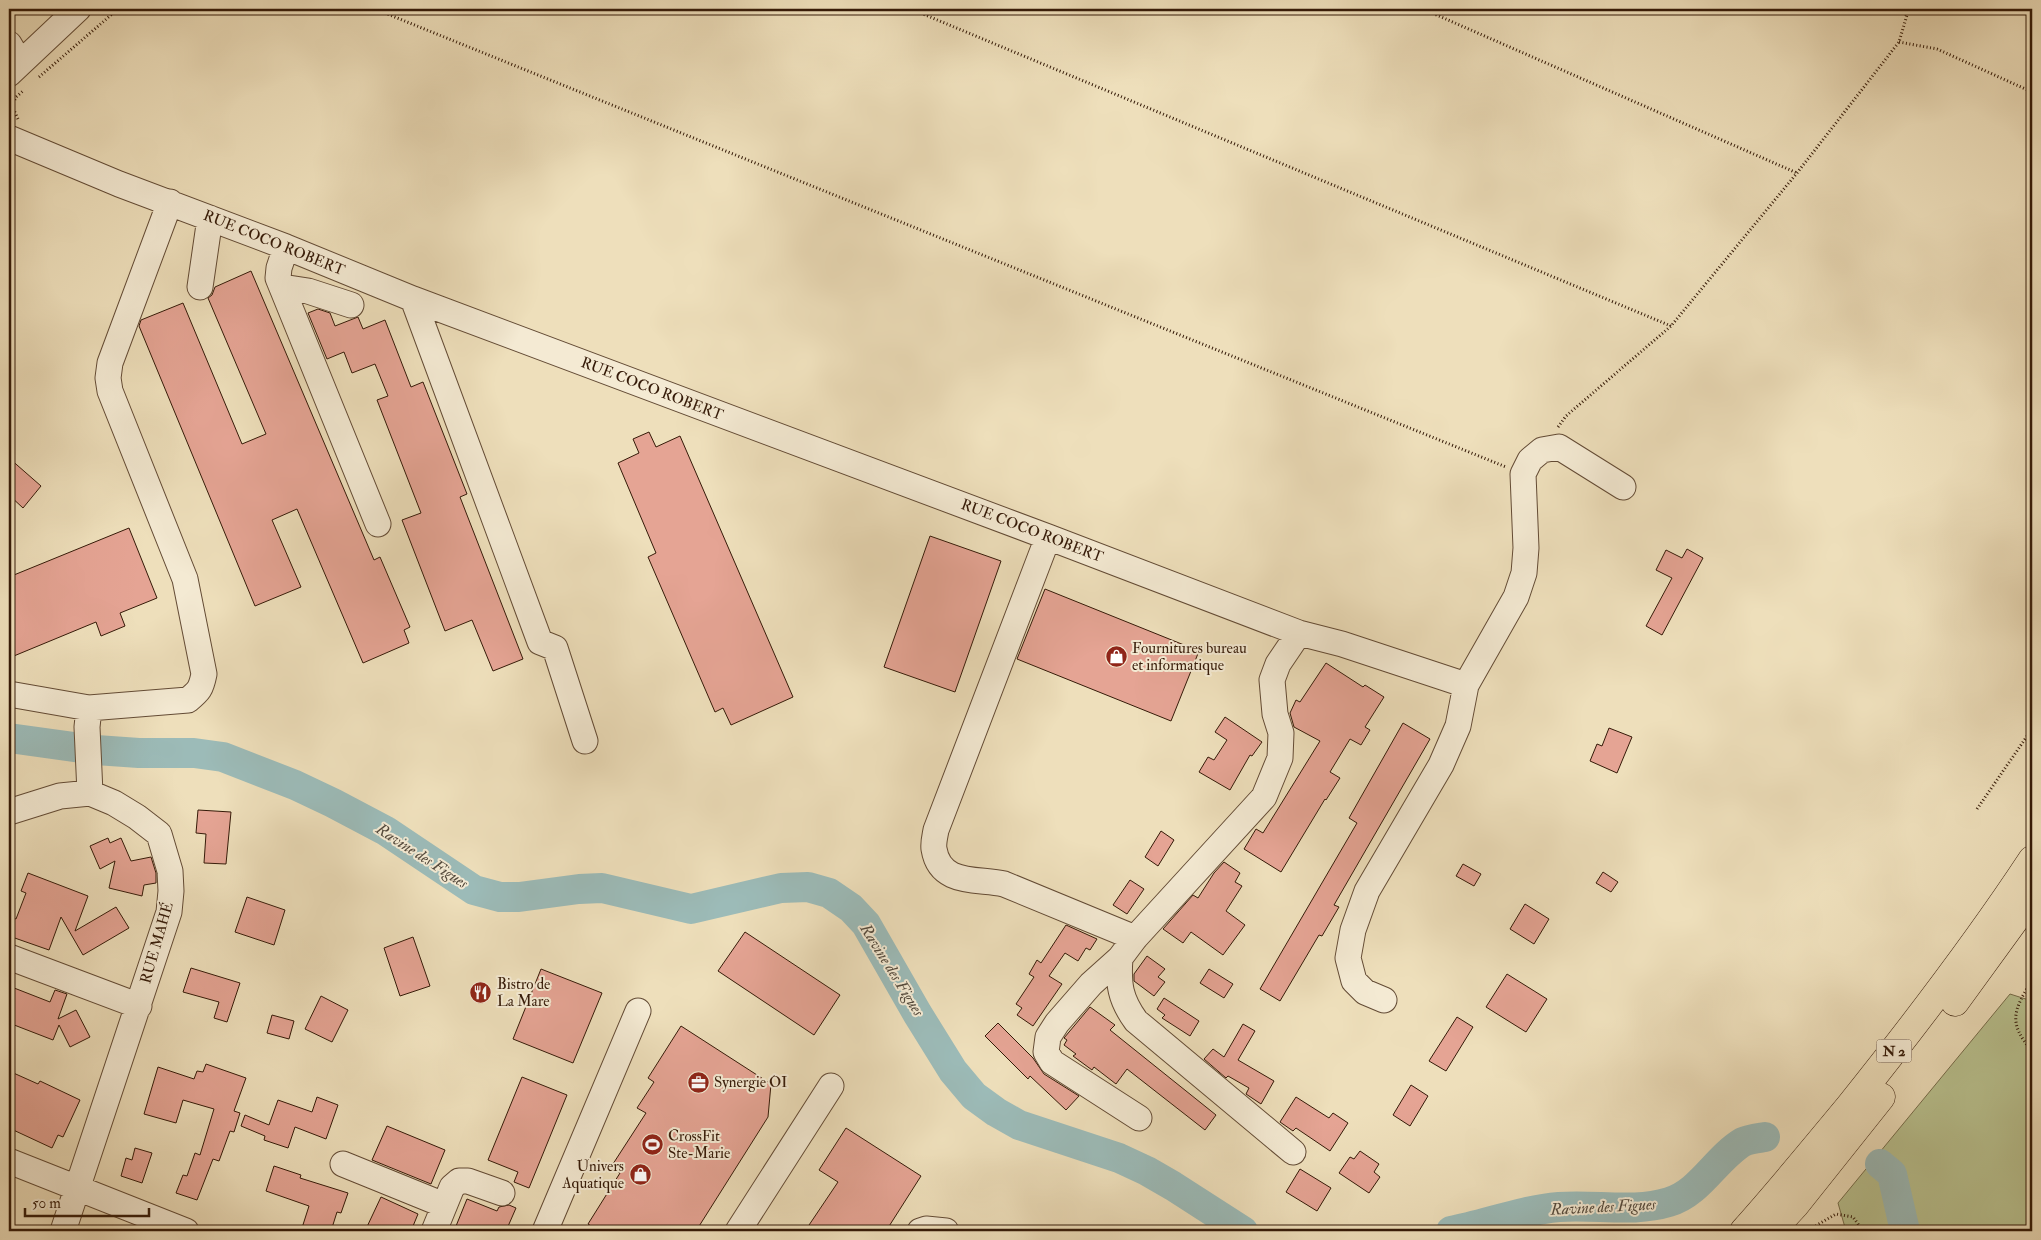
<svg xmlns="http://www.w3.org/2000/svg" width="2041" height="1240" viewBox="0 0 2041 1240" font-family="'IM FELL Double Pica',serif">
  <style>
    .green { fill: #b9c290; stroke: #776e4c }
    .lines { fill: none; stroke-linecap: round; stroke-linejoin: round }
    .river { stroke: #9cbbb8; stroke-width: 30 }
    .building { fill: #e5a494; stroke: #351a08 }
    .minor-casing { stroke: #634b35; stroke-width: 27 }
    .highway-casing { stroke: #351a08; stroke-width: 29 }
    .path { stroke: #351a08; stroke-width: 3; stroke-dasharray: 1 2.5; stroke-linecap: butt }
    .minor { stroke: #f4ead3; stroke-width: 25 }
    .highway { stroke: #eedfbb; stroke-width: 28 }
    .labels { text-anchor: middle; dominant-baseline: central; stroke-width: 4; stroke-linejoin: round; paint-order: stroke }
    .shield { fill: #f4ead3; stroke: #6e5845; stroke-width: 1 }
    .shield-label { font-size: 14px; font-weight: bold; fill: #351a08 }
    .street-label { font-size: 15px; fill: #351a08; stroke: #f4ead3 }
    .poi-label { font-size: 15px; fill: #351a08; stroke: #f4ead3; text-anchor: start }
    .water-label { font-size: 16px; font-style: italic; fill: #544a3d; stroke: #f4ead3 }
  </style>
  <rect width="100%" height="100%" fill="#eedfbb"/>
  <filter id="stains"><feTurbulence type="fractalNoise" baseFrequency=".004" numOctaves="4"/><feColorMatrix values="0 0 0 0 .2 0 0 0 0 .09 0 0 0 0 .02 0 0 0 .5 -.17"/></filter>
  <radialGradient id="worn" r=".72"><stop offset=".6" stop-color="#630" stop-opacity="0"/><stop offset="1" stop-color="#630" stop-opacity=".3"/></radialGradient>
  <path class="green" d="M2010,994l22,7v230h-186l-8,-28z"/>
  <g class="lines">
    <path class="river" d="M9,738l87,12 43,3h55l29,4 72,28 38,18 53,28 88,59 26,7h19l60,-8 23,-1 89,21 90,-21 27,-1 21,6 22,15 15,16 51,89 36,58 21,25 22,16 23,13 100,33 28,13 26,15 70,45
      M1880,1164l12,10 13,57
      M1451,1231c36,-7 71,-21 108,-24 37,-3 74,6 110,-5 31,-9 47,-44 74,-60 6,-3 16,-4 22,-5"/>
  </g>
  <path class="building" d="M251,271l123,289 6,-3 30,70 -6,3 5,13 -46,20 -66,-154 -25,11 29,67 -46,19 -116,-280 2,-6 42,-17 59,141 24,-10 -58,-136 4,-3 3,-8z
    M318,309l12,4 5,13 23,-9 5,12 22,-9 26,67 12,-5 44,112 -7,3 63,162 -30,12 -21,-51 -27,11 -43,-111 19,-7 -44,-113 11,-4 -13,-32 -23,9 -8,-21 -17,7 -19,-46z
    M649,432l7,15 24,-11 113,261 -62,28 -8,-17 -8,4 -67,-155 8,-4 -38,-90 21,-10 -6,-14z
    M9,458l32,28 -18,22 -14,-13z
    M129,528l28,70 -37,15 5,13 -24,10 -5,-14 -87,36v-81z
    M930,536l71,25 -46,131 -71,-25z
    M1687,549l16,9 -41,77 -16,-9 26,-48 -16,-8 10,-20 16,8z
    M1045,589l154,62 -28,70 -154,-62z
    M1326,663l37,24 2,-2 19,12 -19,30 5,3 -9,15 -11,-6 -20,33 10,6 -14,22 -1,-1 -44,73 -37,-23 12,-20 7,4 57,-92 -26,-14 -4,-14 6,-13 4,2z
    M1225,717l37,25 -10,14 -2,-1 -20,35 -31,-18 9,-15 6,3 13,-20 -12,-8z
    M1403,723l27,16 -96,166 5,2 -17,29 -3,-1 -39,66 -20,-12 97,-166 -8,-5z
    M1609,728l23,9 -15,36 -27,-12 7,-17 5,2z
    M198,810l33,2 -5,52 -22,-1 2,-29 -10,-1z
    M1161,831l13,9 -16,26 -13,-9z
    M108,838l2,5 11,-5 10,23 20,-4 5,16v10l-12,2 -2,11 -33,-8 6,-27 -15,8 -10,-23z
    M1224,862l16,11 -5,9 7,4 -16,25 19,14 -22,30 -32,-23 -8,11 -20,-14 30,-34 5,3 16,-25z
    M1463,864l18,10 -7,12 -18,-10z
    M1603,872l15,10 -7,10 -15,-9z
    M28,873l60,23 -13,35 41,-24 13,21 -46,27 -22,-38 -12,33 -40,-14v-20l7,3 10,-26 -5,-2z
    M1130,880l14,9 -17,25 -14,-9z
    M247,897l38,13 -11,35 -39,-13z
    M1525,904l24,15 -15,25 -24,-15z
    M1066,925l31,14 -7,11 -4,-2 -8,13 -13,-8 -16,23 13,8 -29,42 -16,-11 5,-7 -6,-4 18,-27 -5,-3 8,-14 4,3z
    M745,932l95,63 -26,40 -96,-64z
    M413,937l17,49 -30,10 -16,-48z
    M1147,956l18,13 -7,8 7,5 -11,14 -20,-15v-7z
    M191,968l49,15 -13,39 -13,-4 5,-16 -36,-10z
    M541,969l61,24 -29,70 -60,-24z
    M1209,969l24,15 -9,14 -24,-15z
    M1507,974l40,25 -21,33 -40,-25z
    M9,986l41,16 5,-12 12,4 -9,25 18,-9 14,27 -20,10 -11,-22 -6,15 -44,-17z
    M321,996l27,14 -16,32 -27,-13z
    M1164,998l35,23 -9,15 -28,-18 3,-3 -8,-6z
    M1090,1007l25,18 -5,5 106,85 -11,15 -78,-61 -11,15 -22,-17 -2,3 -19,-14 3,-2 -12,-9 3,-5 -3,-2z
    M272,1015l22,6 -5,18 -22,-6z
    M1457,1017l16,10 -27,44 -17,-10z
    M998,1023l35,35 11,16 35,22 -13,14 -36,-34 -2,3 -43,-43z
    M1243,1024l12,7 -17,29 36,21 -13,23 -15,-10 3,-6 -21,-12 -2,2 -22,-19 9,-10 11,8z
    M681,1026l90,58 -3,33 -72,114h-97l-11,-7 32,-51 -9,-6 35,-54 -9,-5 17,-26 -6,-4z
    M206,1064l40,14 -12,33 6,2 -6,19 -4,-1 -11,30 -6,-2 -16,41 -21,-7 7,-18 4,1 8,-23 5,2 14,-46 -31,-9 -7,23 -32,-9 14,-47 36,12 3,-8 6,1z
    M9,1071l29,13 2,-3 40,19 -17,37 -5,-2 -6,13 -43,-20z
    M522,1077l45,18 -38,93 -15,-6 4,-10 -30,-12z
    M1411,1085l17,11 -18,30 -17,-11z
    M317,1097l21,8 -12,34 -31,-12 -7,21 -24,-8 1,-4 -24,-10 4,-11 24,10 9,-25 34,12z
    M1296,1097l33,21 4,-5 15,10 -18,28 -34,-23 -3,3 -13,-9z
    M387,1126l58,24 -14,34 -59,-24z
    M846,1128l75,48 -35,55h-81l33,-49 -19,-12z
    M135,1148l17,5 -10,30 -21,-7 5,-18 6,2z
    M1360,1151l19,13 -5,8 6,5 -11,16 -30,-20 11,-16 4,2z
    M274,1166l27,9 -1,3 48,15 -7,20 -4,-1 -6,19h-30l8,-25 -43,-15z
    M1300,1169l31,19 -14,23 -31,-19z
    M381,1197l37,17 -7,17h-46z
    M467,1199l30,12 2,-4 10,-2 7,3 -10,23h-52z"/>
  <g class="lines">
    <defs>
      <path id="minor" d="M9,44l3,5
        M9,74l69,-65
        M9,138l110,46 167,63 127,52 635,238 251,96 43,11 124,41
        M286,247l-7,21 -1,10 100,246
        M200,287l10,-69
        M282,287l26,4 43,14
        M413,299l127,343 15,6 30,93
        M1048,537l-112,293c-1,6 -3,13 -2,19 6,37 44,29 70,35l131,54
        M9,694l80,14 -2,19 3,66
        M89,708l99,-8c11,-9 13,-11 16,-26l-19,-95 -75,-188 -2,-13 2,-15 60,-161
        M9,812l51,-16 30,-3 24,10 23,14 22,17 11,37 1,20 -2,21 -106,319
        M9,957l130,49
        M1120,958c-2,26 0,41 16,63l157,131
        M1384,1000l-19,-8 -11,-11 -6,-23 5,-28 14,-39 74,-126 17,-39 8,-41 50,-88 8,-24 2,-25 -3,-74 7,-14 12,-10 17,-3 64,40
        M1139,1118l-87,-56 -6,-10 2,-15 9,-14 34,-39 29,-26 15,-20 129,-141 16,-39 1,-25 -6,-19 -3,-34 6,-16 21,-31
        M9,1161l177,70
        M343,1164l101,41
        M434,1231l18,-44 7,-6h9l34,12
        M545,1231l93,-220
        M738,1231l93,-145
        M920,1231l6,-2 20,2"/>
      <path id="highway" d="M1955,1002l77,-106
        M1744,1231c36,-40 70,-82 105,-124 64,-80 127,-162 183,-247
        M1771,1231l24,-26 86,-108"/>
    </defs>
    <use href="#minor" class="minor-casing"/>
    <use href="#highway" class="highway-casing"/>
    <path class="path" d="M375,9l1131,458
      M911,9l760,317
      M1423,9l374,164
      M1892,9l15,6
      M1899,42l38,7 95,43
      M39,77l79,-68
      M18,119l-6,-13 4,-9 7,-6
      M1558,427l8,-11 105,-90 126,-153 102,-131 8,-27 -1,-6
      M1977,809l55,-80
      M2032,980c-18,30 -25,42 0,71
      M1811,1231l6,-6 19,-11 17,3 10,14"/>
    <use href="#minor" class="minor"/>
    <use href="#highway" class="highway"/>
  </g>
  <defs>
    <symbol id="shop-disc" viewBox="-11 -11 22 22"><circle r="9.5" fill="#8f2418" stroke="#f4ead3"/><path d="M-5-2.5h2.3a2.7 3.5 0 0 1 5.4 0H5L5.5 6h-11ZM-1.5-2.5h3a1.5 2.3 0 0 0-3 0Z" fill="#fff"/></symbol>
    <symbol id="restaurant-disc" viewBox="-11 -11 22 22"><circle r="9.5" fill="#8f2418" stroke="#f4ead3"/><path d="M-5-6h1v4h1v-4h1v4h1v-4h1v5L-1.5 .5V6h-2V.5L-5-1ZM5-6V6H3V1.5H1.5Q1.5-4 5-6Z" fill="#fff"/></symbol>
    <symbol id="office-disc" viewBox="-11 -11 22 22"><circle r="9.5" fill="#8f2418" stroke="#f4ead3"/><path d="M-6-3h4V-5.5h4V-3h4V5H-6ZM-1-4.5V-3h2v-1.5ZM-6 0V1H6V0Z" fill="#fff"/></symbol>
    <symbol id="stadium-disc" viewBox="-11 -11 22 22"><circle r="9.5" fill="#8f2418" stroke="#f4ead3"/><path d="M0-5a6.5 5 0 1 0 0 10a6.5 5 0 1 0 0-10ZM-3.5-1.8h7v3.6h-7Z" fill="#fff"/></symbol>
  </defs>
  <g fill-rule="evenodd">
    <use href="#shop-disc" x="1104" y="644" width="25" height="25"/>
    <use href="#restaurant-disc" x="468" y="980" width="25" height="25"/>
    <use href="#office-disc" x="686" y="1070" width="25" height="25"/>
    <use href="#stadium-disc" x="640" y="1132" width="25" height="25"/>
    <use href="#shop-disc" x="628" y="1162" width="25" height="25"/>
  </g>
  <g class="labels">
    <rect class="shield" x="1876.5" y="1039.5" width="35" height="23" rx="4"/>
    <g class="shield-label">
      <text x="1894" y="1051">N 2</text>
    </g>
    <g class="street-label">
      <text transform="translate(274 243) rotate(22)">RUE COCO ROBERT</text>
      <text transform="translate(652 389) rotate(21)">RUE COCO ROBERT</text>
      <text transform="translate(1032 531) rotate(21)">RUE COCO ROBERT</text>
      <text transform="translate(157 943) rotate(-74)">RUE MAHÉ</text>
    </g>
    <g class="poi-label">
      <text x="1132" y="648">Fournitures bureau<tspan x="1132" dy="17">et informatique</tspan></text>
      <text x="497" y="984">Bistro de<tspan x="497" dy="17">La Mare</tspan></text>
      <text x="714" y="1082">Synergie OI</text>
      <text x="668" y="1136">CrossFit<tspan x="668" dy="17">Ste-Marie</tspan></text>
      <text x="624" y="1166" text-anchor="end">Univers<tspan x="624" dy="17">Aquatique</tspan></text>
    </g>
    <g class="water-label">
      <text transform="translate(422 856) rotate(33)">Ravine des Figues</text>
      <text transform="translate(892 970) rotate(58)">Ravine des Figues</text>
      <text transform="translate(1603 1207) rotate(-3)">Ravine des Figues</text>
    </g>
  </g>
  <rect width="2041" height="1240" fill="none" stroke="#eedfbb" stroke-width="30"/>
  <rect x="10" y="10" width="2021" height="1220" fill="none" stroke="#351a08" stroke-width="2.5"/>
  <rect x="15" y="15" width="2011" height="1210" fill="none" stroke="#351a08"/>
  <path d="M25 1208v8h124v-8" fill="none" stroke="#351a08" stroke-width="2.5"/>
  <text x="32" y="1208" font-size="15" fill="#351a08" stroke="#f4ead3" stroke-width="4" paint-order="stroke">50 m</text>
  <rect width="100%" height="100%" filter="url(#stains)"/>
  <rect width="100%" height="100%" fill="url(#worn)"/>
</svg>
